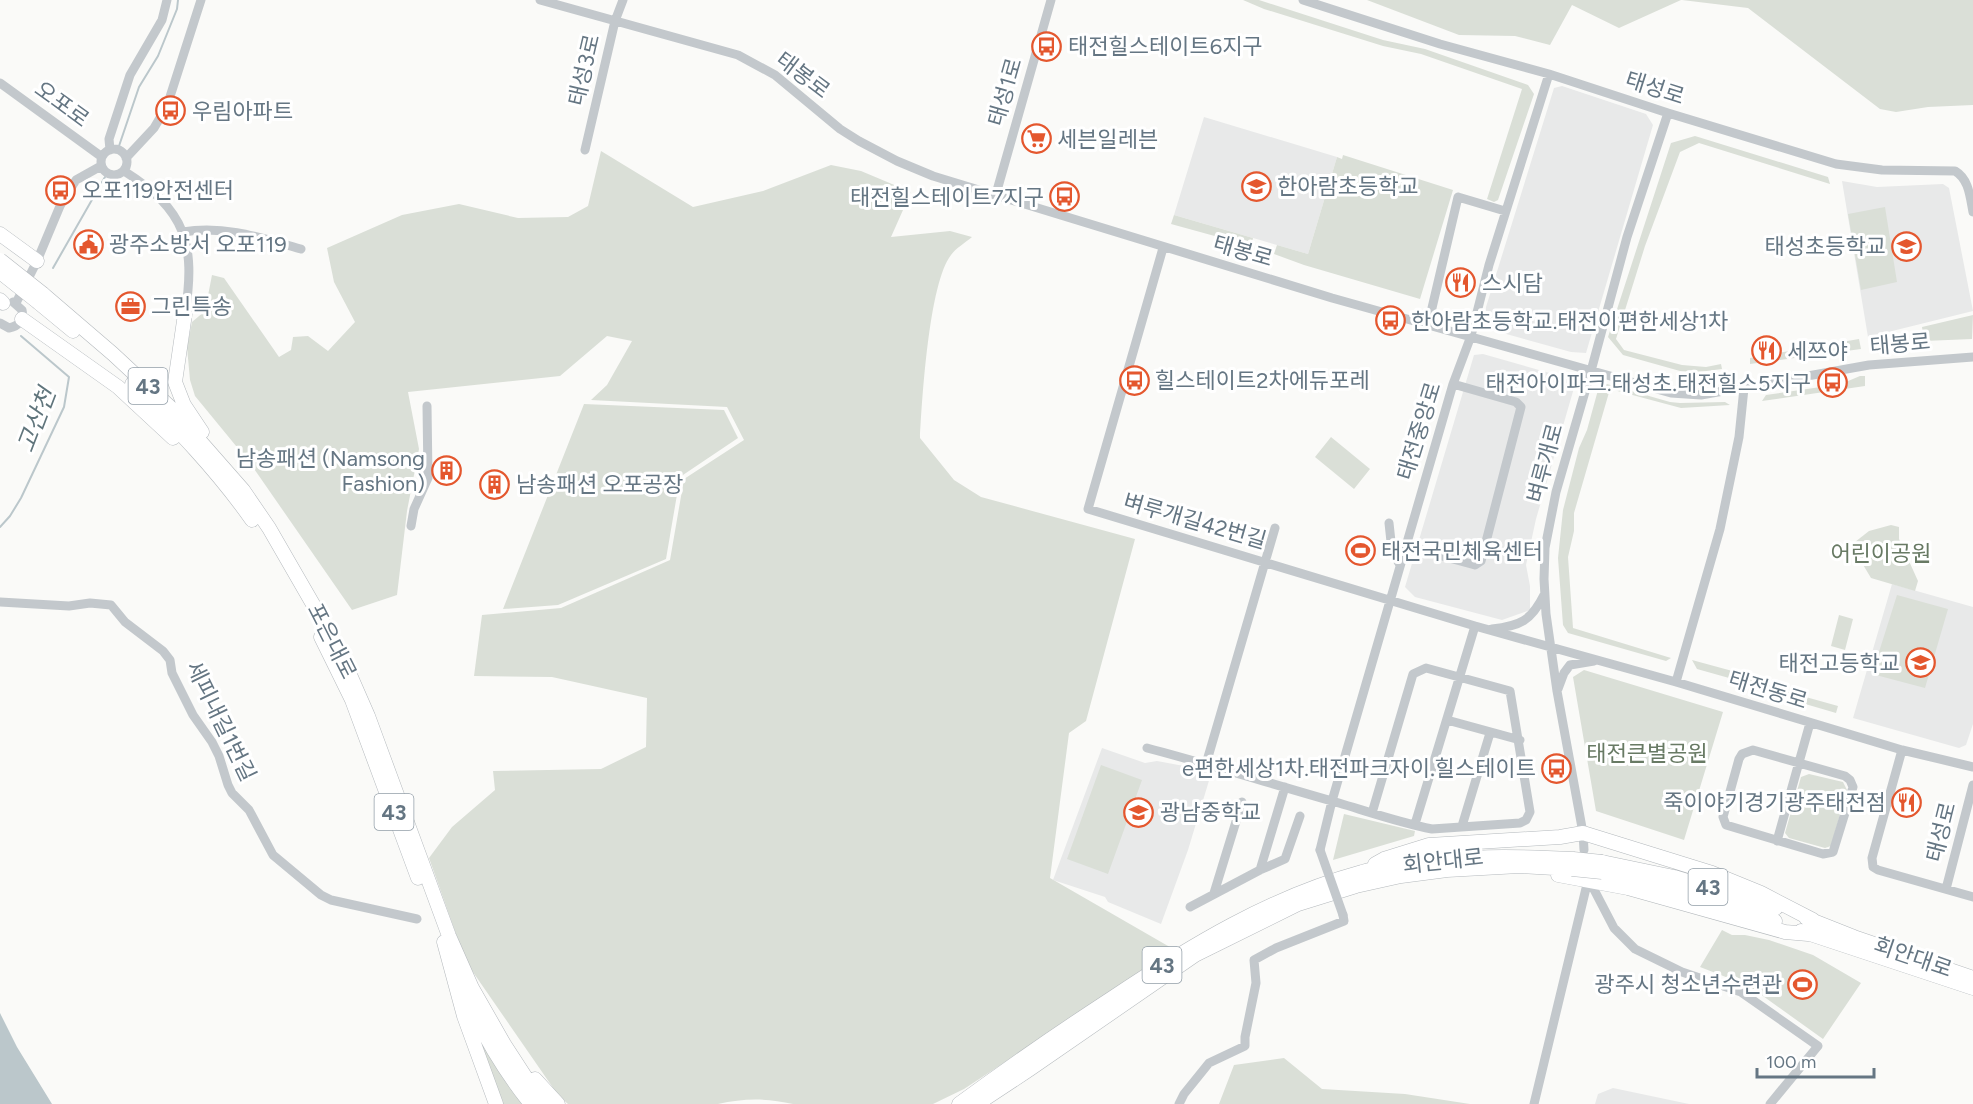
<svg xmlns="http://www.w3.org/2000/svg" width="1973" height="1104" viewBox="0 0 1973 1104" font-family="Figtree,'Noto Sans KR',sans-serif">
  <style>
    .built { fill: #e8e9e9 }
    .green { fill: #dadfd7 }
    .water { fill: #bbc7cb }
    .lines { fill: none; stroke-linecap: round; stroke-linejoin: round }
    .stream { stroke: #bbc7cb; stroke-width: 2 }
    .highway-casing { stroke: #b4b9bd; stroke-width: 15 }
    .minor { stroke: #c3c8cc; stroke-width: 9 }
    .highway { stroke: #fff; stroke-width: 14 }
    .highway-bridge-casing { stroke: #b4b9bd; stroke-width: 15; stroke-linecap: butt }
    .minor-bridge { stroke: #c3c8cc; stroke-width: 9 }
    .highway-bridge { stroke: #fff; stroke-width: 14 }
    .labels { text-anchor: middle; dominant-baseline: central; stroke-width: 6; stroke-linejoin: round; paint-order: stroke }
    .shield { fill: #fff; stroke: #939fa8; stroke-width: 1.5 }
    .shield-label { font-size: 21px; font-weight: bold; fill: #657683 }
    .poi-label { font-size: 22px; fill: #657683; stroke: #fff; text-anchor: start }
    .street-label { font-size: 22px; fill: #657683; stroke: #fff }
    .park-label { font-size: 22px; fill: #687a64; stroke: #fff }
    .water-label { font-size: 24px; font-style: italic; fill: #60757c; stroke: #fff }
  </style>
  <rect width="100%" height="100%" fill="#fafaf8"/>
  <path class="built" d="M1562,86l84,28 7,11 -67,228 -15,-1 -86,-24 1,-21 68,-219z
    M1204,117l133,40 -29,97 -134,-39z
    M1842,181l35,6 66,-3 6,4 24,123 -105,26z
    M1483,354l84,24 7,10 -38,131 -10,46 4,21v24l-28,10 -87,-23 -10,-10 69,-232z
    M1892,584l81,23v117l-7,21 -7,3 -106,-30z
    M1102,748l43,15 12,-2 27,5 27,8 -23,76 -27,74 -53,-22 -3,-5 -52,-17z
    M1613,1088l76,16h-94l3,-10z"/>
  <path class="green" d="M1243,0h16l124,40 42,9 103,36 6,9 -36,106 -4,2 -7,-3 35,-110 -101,-35 -38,-8 -119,-37z
    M1367,0h314l-62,28 -47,-23 -22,40 -35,-9 -56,-1z
    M1682,0h291v105l-45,2 -32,5 -16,-3 -132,-101z
    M1695,136l133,41 2,7 -131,-41 -19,9 -35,94 -29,93 8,11 58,15 24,2 15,-3 1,5 -23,3 -19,-1 -57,-16 -15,-18 63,-194z
    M601,151l92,56 70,-16 68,-26 30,6 50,21 -20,45 59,-6 22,6c-7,6 -16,11 -21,18 -22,28 -29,144 -31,183l34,42 27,17 154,42 -49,182 -17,12 -19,145 125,72 -211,139 -31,15h-140c-26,-6 -49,-6 -75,0h-150l-10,-9 -92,-133 -37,-104 23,-31 43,-37 -2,-19 108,-2 45,-22 1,-49 -95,-21 -78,-1 8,-61 79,-7 109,-48 14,-81 60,-39 -17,-33 -136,-7 16,-15 25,-44 -25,-5 -47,40 -152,16 11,57 -12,62 -10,84 -45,15 -102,-147 -55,-67 -5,-16 -3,-33 5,-25 13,-11 7,-36 12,3 55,79 12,-7 2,-13 15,-1 20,15 27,-29 -21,-40 -7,-34 75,-33 57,-11 59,14 50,-1 20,-11z
    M1343,155l110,35 -33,109 -116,-34 -30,-11 3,-9 31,9 29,-97 5,2z
    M1885,207l12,75 -36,8 -13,-76z
    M1174,215l79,23 -2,8 -80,-22z
    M1973,315l-1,24 -48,2 -2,-14z
    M1859,339l2,10 -111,15v-6z
    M1860,376h5v10l-103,15 4,-6 75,-11z
    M1607,384l63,18 10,1 45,-1 5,3 -49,3 -71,-19 -36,124v18l-6,26 5,71 98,30 -5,3 -98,-28 -5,-8 -5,-67 5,-48 16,-62 8,-18 11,-40z
    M584,404l140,6 14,28 -58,39 -14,82 -108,46 -55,4z
    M1331,437l39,32 -16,20 -39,-32z
    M1891,525l8,2v12l19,42 -3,10 -44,-13 -15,-25 -1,-11 14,-11z
    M1897,595l51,14 -23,79 -53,-14z
    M1839,615l14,4 -8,31 -14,-4z
    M1692,660l66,18 16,10 64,18 -2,7 -65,-19 -17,-9 -57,-16z
    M1584,670l139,42 -39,128 -88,-29 -23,-134z
    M1101,765l41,15 -34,94 -41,-15z
    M1809,774l34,8 4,8 -16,56 -6,2 -36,-10 -4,-5 16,-56z
    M1344,814l71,17 -1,5 -81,24z
    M1722,930l10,5h13l24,5 44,15 48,28 -38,56 -74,-53 -49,-19z
    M479,1040l43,64h-21z
    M1284,1058l38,31 83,5 65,10h-251l15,-39z"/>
  <path class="water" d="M0,1013l17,34 35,57h-52z"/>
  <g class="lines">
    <path class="stream" d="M119,146l20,-59 19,-31 19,-47 1,-9
      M53,268l52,-91
      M0,527l10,-11 11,-18 43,-91 5,-30 -48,-41"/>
    <defs>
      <path id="highway" d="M0,234l37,27
        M43,294l70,60 58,54 72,82 26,38 45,78 33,62 21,48 81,220 23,52 32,56 39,60
        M0,300l3,3
        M39,303l34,28
        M185,314l-10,68 9,23 18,27
        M22,319l96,68 55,51
        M132,384c43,43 85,86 120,136
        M321,637l31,63 66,178
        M1602,862l72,15 102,31
        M1375,864l9,-5 45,-14 131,-8 23,-4 129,40 49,20 52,27
        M1602,872c59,10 117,27 173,49
        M1558,875l70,13 157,44 23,2
        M1806,918l48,19 119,41
        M1801,931l172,57
        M444,942l20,74 32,88
        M458,979c19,45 43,88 73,125
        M535,1079l23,25
        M959,1104c50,-37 101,-72 153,-106 78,-52 158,-101 250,-126 12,-4 26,-5 40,-7 59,-10 112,-9 171,-6
        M977,1104l53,-35 165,-114 103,-51 58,-18 45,-10 46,-6 72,-4 53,3"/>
    </defs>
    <use href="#highway" class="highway-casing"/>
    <path class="minor" d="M540,0l198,55 37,20 65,54 19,12 38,20 36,15 399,122 339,95 30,2 168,-30 104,-8
      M1303,0l137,44 109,30 119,39 168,51 46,6 73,1c14,8 15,26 18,41
      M0,83l102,74
      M101 162a13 13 0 1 1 26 0a13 13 0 1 1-26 0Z
      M110,150l-1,-11 21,-64 32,-55 5,-20
      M585,150l30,-129 8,-21
      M126,158l28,-30 13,-22 34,-106
      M124,171c62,39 72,73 61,143
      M996,194l55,-194
      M183,232c41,-7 79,6 118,17
      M1163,248l-75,261 387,117 201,56 226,68 71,17
      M16,303l21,-42 23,-55 16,-26 25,-14
      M0,323l9,5c10,-2 15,-8 13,-18l-9,-8
      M1428,325l30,-128 47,14
      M1389,523l3,28 8,14
      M411,526l3,-17 14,-31 -1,-72
      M1405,546l70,19 6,-4 40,-154 -5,-5 -63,-18
      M0,602l69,4 21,-3 21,2 14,17 38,29 7,9 2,13 21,42 19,27 7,14 9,29 4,8 17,17 24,45 48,40 10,5 86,19
      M1492,629c28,-3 39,-8 52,-34
      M1676,682l44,-153 19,-92 5,-49
      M1558,689l6,-16 6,-8 24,-4
      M1447,720l73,20
      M1147,748c65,17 128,37 192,55 30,9 62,20 93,26l88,-6 6,-3 4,-8 -20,-121 -84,-23 -13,6 -41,139
      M1753,750l92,26 5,4 3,7 -20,65 -10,2 -97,-29 -3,-8 16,-58 3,-5z
      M1902,750l-30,108 1,9 5,3 95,27
      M1206,764l69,-236
      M1415,824l60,-198
      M1462,826l28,-93
      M1777,841l33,-118
      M1320,850l12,-49 121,-417 18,-48 18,-71 60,-191
      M1584,850l-1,-17 -26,-142 -11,-77 -2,-35 1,-31 11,-56 35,-121 36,-134 41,-124
      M1260,870l25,-11 15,-43
      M1588,878l26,50 21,21 47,23 59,20 77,54 -48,58
      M1946,889l27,-104
      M1214,893l28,-91
      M1190,907l70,-37 25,-83
      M1179,1104l5,-10 25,-31 36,-17v-9l11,-54 -2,-23 22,-12 68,-27 -1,-6
      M1534,1104l54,-224"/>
    <use href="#highway" class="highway"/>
    <defs>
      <path id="highway-bridge" d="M0,260l43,34
        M0,272l39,31
        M1573,859l29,3
        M1572,869l30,3"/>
    </defs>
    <use href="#highway-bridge" class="highway-bridge-casing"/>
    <path class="minor-bridge" d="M1320,850l23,65"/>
    <use href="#highway-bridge" class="highway-bridge"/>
  </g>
  <defs>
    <symbol id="bus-ring" viewBox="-11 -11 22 22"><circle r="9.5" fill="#fff" stroke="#e4572e" stroke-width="1.5"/><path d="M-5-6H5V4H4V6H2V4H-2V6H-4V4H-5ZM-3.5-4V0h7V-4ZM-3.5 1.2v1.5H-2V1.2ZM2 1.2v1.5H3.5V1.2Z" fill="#e4572e"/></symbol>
    <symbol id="supermarket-ring" viewBox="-11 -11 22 22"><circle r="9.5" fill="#fff" stroke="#e4572e" stroke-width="1.5"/><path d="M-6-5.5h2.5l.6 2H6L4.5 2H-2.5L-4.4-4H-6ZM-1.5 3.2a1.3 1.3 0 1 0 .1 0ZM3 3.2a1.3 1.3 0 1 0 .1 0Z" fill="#e4572e"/></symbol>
    <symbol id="school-ring" viewBox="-11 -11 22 22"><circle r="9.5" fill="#fff" stroke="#e4572e" stroke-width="1.5"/><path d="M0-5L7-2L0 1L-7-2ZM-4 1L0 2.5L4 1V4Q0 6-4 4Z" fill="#e4572e"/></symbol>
    <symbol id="civic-ring" viewBox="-11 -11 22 22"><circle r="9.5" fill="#fff" stroke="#e4572e" stroke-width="1.5"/><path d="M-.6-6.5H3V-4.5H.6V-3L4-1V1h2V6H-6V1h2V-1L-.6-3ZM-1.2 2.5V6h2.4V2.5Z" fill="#e4572e"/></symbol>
    <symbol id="restaurant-ring" viewBox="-11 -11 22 22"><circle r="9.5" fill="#fff" stroke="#e4572e" stroke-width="1.5"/><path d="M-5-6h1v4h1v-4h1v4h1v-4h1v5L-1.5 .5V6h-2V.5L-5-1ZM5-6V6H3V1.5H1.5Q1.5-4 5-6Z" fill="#e4572e"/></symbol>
    <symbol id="office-ring" viewBox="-11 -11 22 22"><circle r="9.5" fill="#fff" stroke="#e4572e" stroke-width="1.5"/><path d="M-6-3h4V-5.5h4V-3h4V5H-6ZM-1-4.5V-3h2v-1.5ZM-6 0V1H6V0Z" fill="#e4572e"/></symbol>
    <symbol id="building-ring" viewBox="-11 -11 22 22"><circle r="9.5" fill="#fff" stroke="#e4572e" stroke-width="1.5"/><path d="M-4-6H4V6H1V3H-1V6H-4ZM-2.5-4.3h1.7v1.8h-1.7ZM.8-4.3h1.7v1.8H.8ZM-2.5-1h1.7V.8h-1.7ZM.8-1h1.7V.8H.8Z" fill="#e4572e"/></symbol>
    <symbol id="stadium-ring" viewBox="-11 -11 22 22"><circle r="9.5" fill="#fff" stroke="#e4572e" stroke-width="1.5"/><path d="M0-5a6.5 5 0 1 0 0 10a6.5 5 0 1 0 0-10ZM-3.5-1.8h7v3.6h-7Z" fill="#e4572e"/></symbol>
  </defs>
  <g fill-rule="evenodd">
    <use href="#bus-ring" x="1030" y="30" width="33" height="33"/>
    <use href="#bus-ring" x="154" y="94" width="33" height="33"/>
    <use href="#supermarket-ring" x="1020" y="122" width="33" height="33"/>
    <use href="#school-ring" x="1240" y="170" width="33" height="33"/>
    <use href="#bus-ring" x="44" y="174" width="33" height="33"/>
    <use href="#bus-ring" x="1048" y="180" width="33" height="33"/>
    <use href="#civic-ring" x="72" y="228" width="33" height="33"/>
    <use href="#school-ring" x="1890" y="230" width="33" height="33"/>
    <use href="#restaurant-ring" x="1444" y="266" width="33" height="33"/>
    <use href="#office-ring" x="114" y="290" width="33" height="33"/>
    <use href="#bus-ring" x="1374" y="304" width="33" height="33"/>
    <use href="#restaurant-ring" x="1750" y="334" width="33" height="33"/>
    <use href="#bus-ring" x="1118" y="364" width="33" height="33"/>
    <use href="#bus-ring" x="1816" y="366" width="33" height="33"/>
    <use href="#building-ring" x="430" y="454" width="33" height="33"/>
    <use href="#building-ring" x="478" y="468" width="33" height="33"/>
    <use href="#stadium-ring" x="1344" y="534" width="33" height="33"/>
    <use href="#school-ring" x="1904" y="646" width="33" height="33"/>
    <use href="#bus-ring" x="1540" y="752" width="33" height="33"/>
    <use href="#restaurant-ring" x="1890" y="786" width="33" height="33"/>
    <use href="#school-ring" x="1122" y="796" width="33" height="33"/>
    <use href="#stadium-ring" x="1786" y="968" width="33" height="33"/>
  </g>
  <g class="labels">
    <g class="shield">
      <rect x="128.5" y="368" width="39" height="36" rx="4.5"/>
      <rect x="374.5" y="794" width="39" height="36" rx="4.5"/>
      <rect x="1688.5" y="869" width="39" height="36" rx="4.5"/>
      <rect x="1142.5" y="947" width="39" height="36" rx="4.5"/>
    </g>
    <g class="shield-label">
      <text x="148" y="386">43</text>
      <text x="394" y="812">43</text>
      <text x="1708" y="887">43</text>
      <text x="1162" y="965">43</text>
    </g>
    <g class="poi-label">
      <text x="1068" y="46">태전힐스테이트6지구</text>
      <text x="192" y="111">우림아파트</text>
      <text x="1057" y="139">세븐일레븐</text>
      <text x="1277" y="186">한아람초등학교</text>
      <text x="82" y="190">오포119안전센터</text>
      <text x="1044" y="197" text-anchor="end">태전힐스테이트7지구</text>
      <text x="109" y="244">광주소방서 오포119</text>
      <text x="1886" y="246" text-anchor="end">태성초등학교</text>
      <text x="1482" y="283">스시담</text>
      <text x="151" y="306">그린특송</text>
      <text x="1411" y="321">한아람초등학교.태전이편한세상1차</text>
      <text x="1787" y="351">세쯔야</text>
      <text x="1155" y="380">힐스테이트2차에듀포레</text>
      <text x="1811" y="383" text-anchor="end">태전아이파크.태성초.태전힐스5지구</text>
      <text x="425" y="458" text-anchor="end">남송패션 (Namsong<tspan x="425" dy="25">Fashion)</tspan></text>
      <text x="516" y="484">남송패션 오포공장</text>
      <text x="1381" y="551">태전국민체육센터</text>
      <text x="1900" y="663" text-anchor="end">태전고등학교</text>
      <text x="1536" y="768" text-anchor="end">e편한세상1차.태전파크자이.힐스테이트</text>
      <text x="1886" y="802" text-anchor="end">죽이야기경기광주태전점</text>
      <text x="1160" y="812">광남중학교</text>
      <text x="1782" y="984" text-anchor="end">광주시 청소년수련관</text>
    </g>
    <g class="street-label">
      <text transform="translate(584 70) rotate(-77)">태성3로</text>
      <text transform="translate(803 75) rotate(37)">태봉로</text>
      <text transform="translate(1655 88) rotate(18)">태성로</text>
      <text transform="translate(1005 92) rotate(-74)">태성1로</text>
      <text transform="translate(62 104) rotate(36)">오포로</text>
      <text transform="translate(1243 251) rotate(16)">태봉로</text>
      <text transform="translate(1900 344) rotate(-5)">태봉로</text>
      <text transform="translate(1419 431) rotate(-73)">태전중앙로</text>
      <text transform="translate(1545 463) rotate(-75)">벼루개로</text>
      <text transform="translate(1195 521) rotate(16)">벼루개길42번길</text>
      <text transform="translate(332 641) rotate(63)">포은대로</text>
      <text transform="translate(1768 690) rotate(17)">태전동로</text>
      <text transform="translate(221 721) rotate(64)">세피내길1번길</text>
      <text transform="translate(1941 832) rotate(-76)">태성로</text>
      <text transform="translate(1443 861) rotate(-6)">회안대로</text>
      <text transform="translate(1913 957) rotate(19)">회안대로</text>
    </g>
    <g class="park-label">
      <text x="1881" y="553">어린이공원</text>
      <text x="1647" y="753">태전큰별공원</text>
    </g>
    <g class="water-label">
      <text transform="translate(36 420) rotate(-69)">고산천</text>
    </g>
  </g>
  <path d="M1757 1068v9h117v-9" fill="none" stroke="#657683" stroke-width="3"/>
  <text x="1766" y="1068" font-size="18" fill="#657683" stroke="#ffffff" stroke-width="4.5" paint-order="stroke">100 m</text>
</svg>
